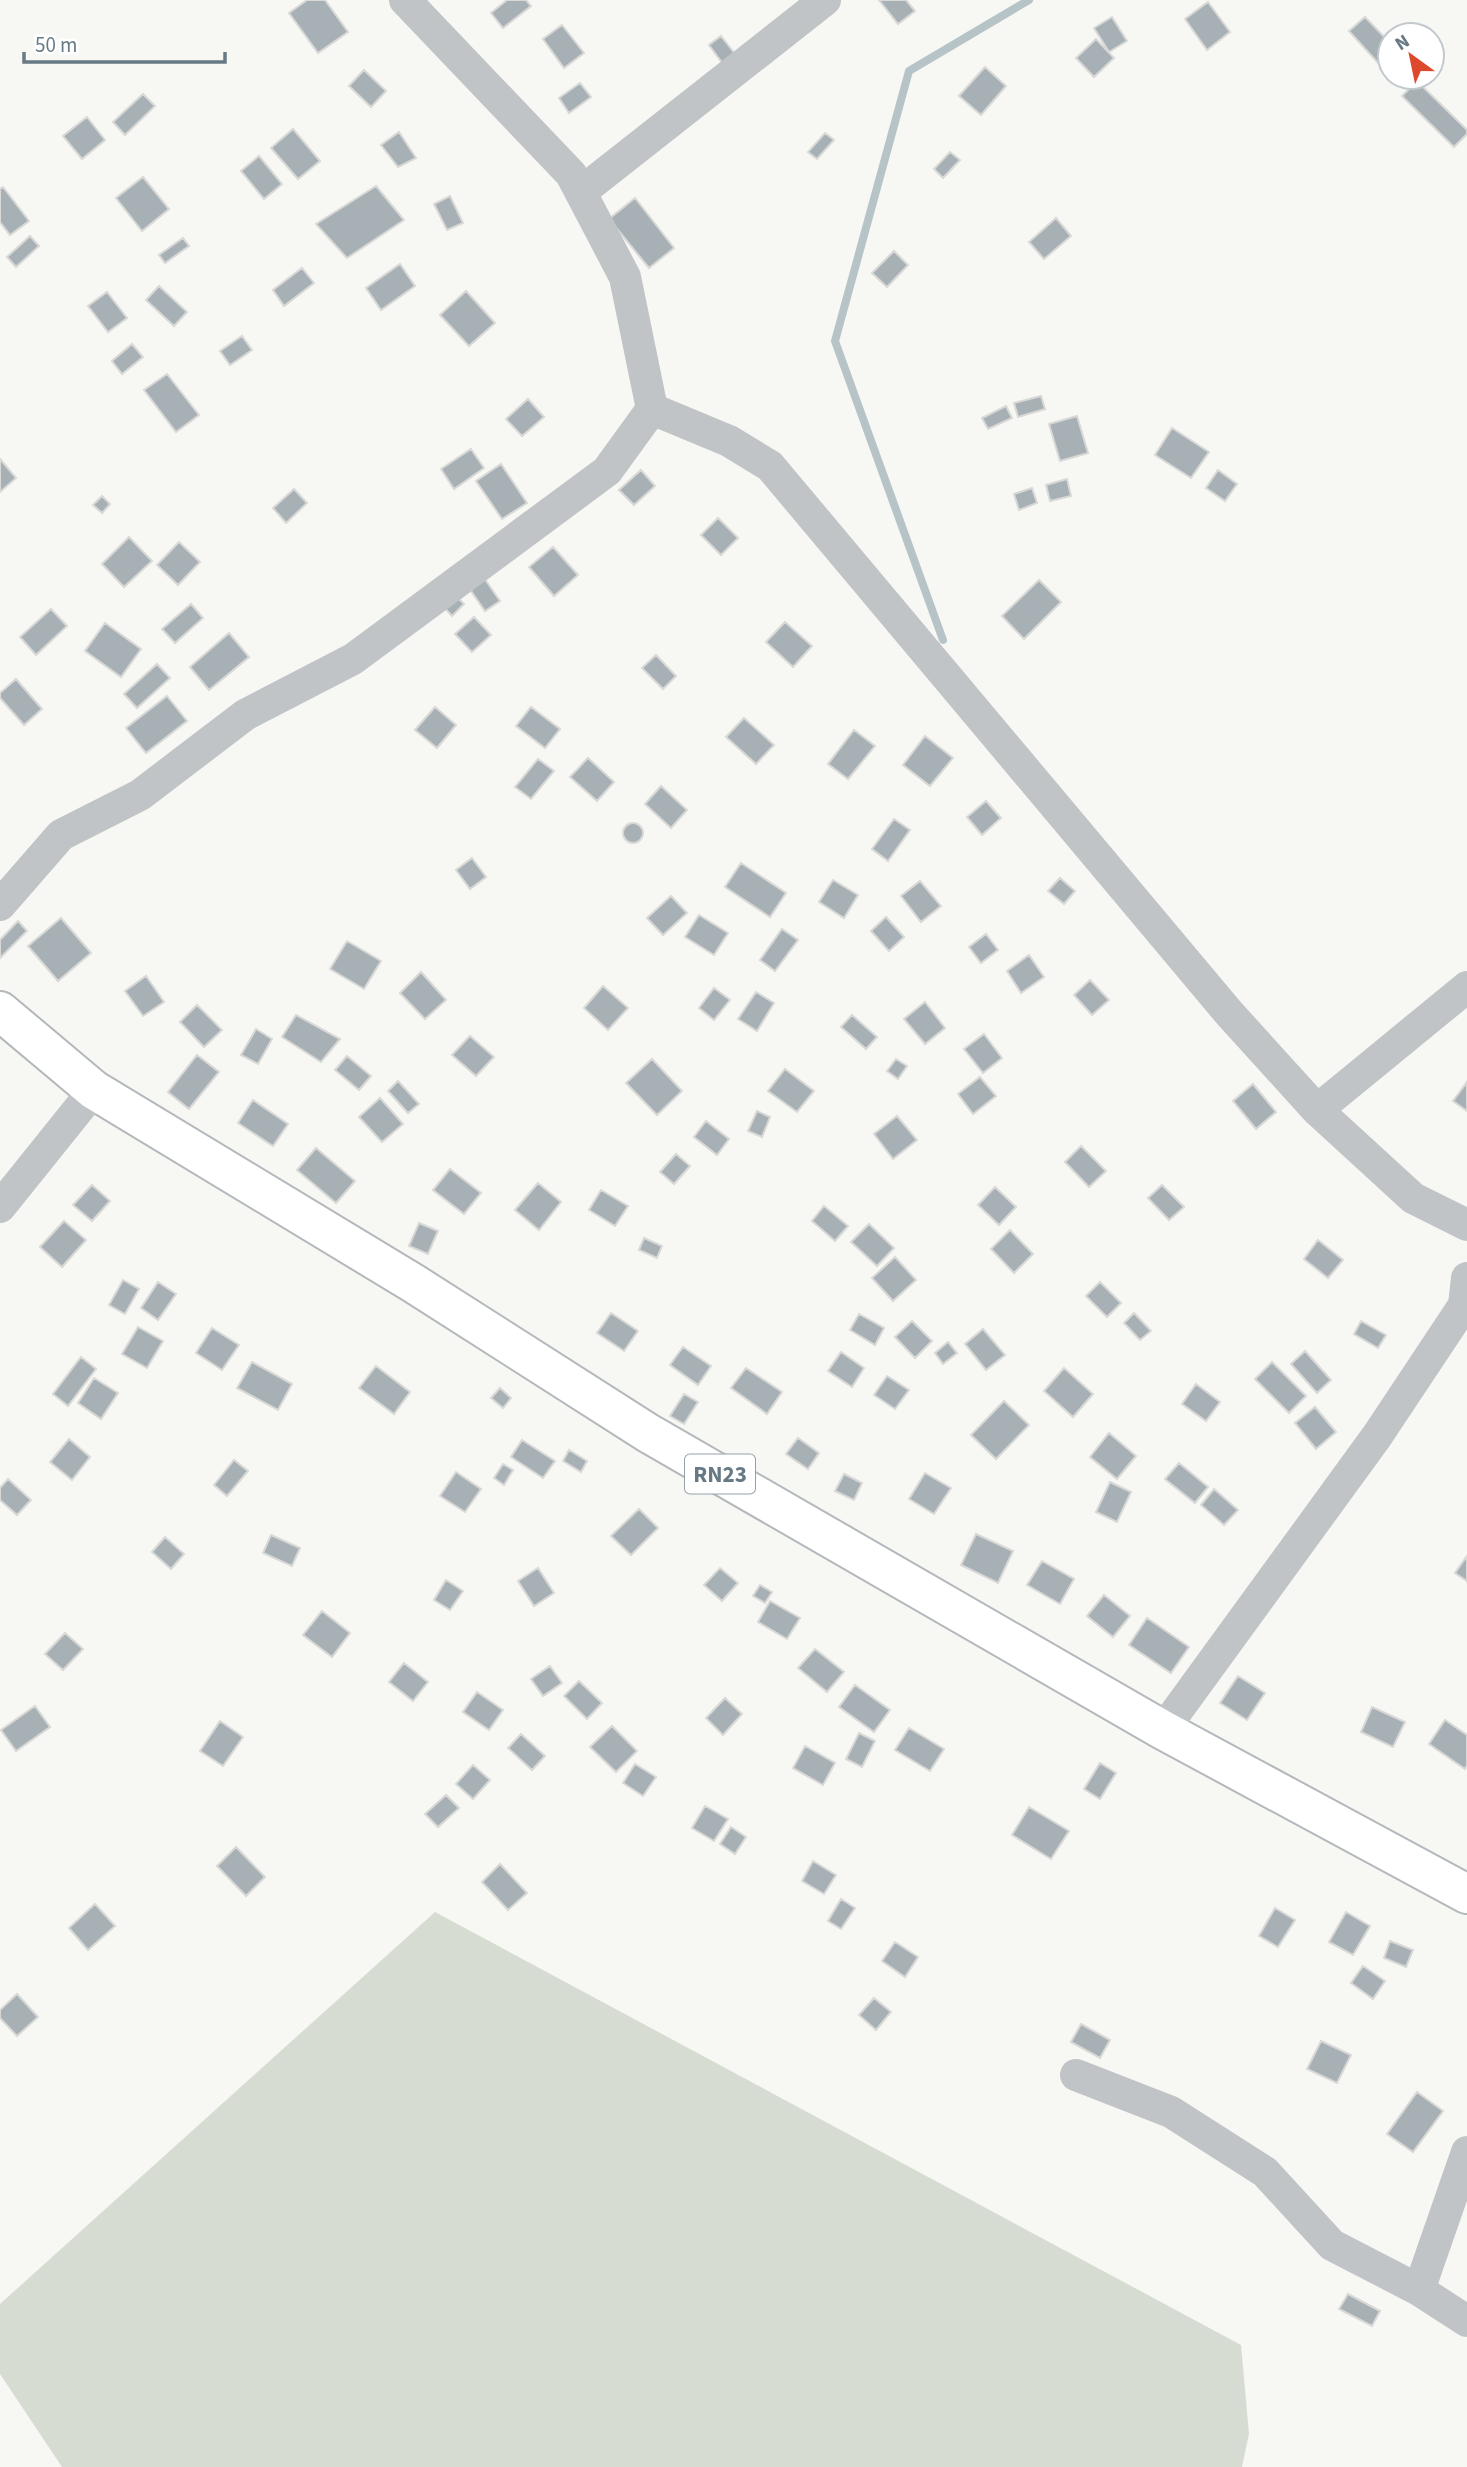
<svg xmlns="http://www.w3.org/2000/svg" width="1467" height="2467" viewBox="0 0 1467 2467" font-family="'Source Sans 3',sans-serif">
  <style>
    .green { fill: #d7dcd3 }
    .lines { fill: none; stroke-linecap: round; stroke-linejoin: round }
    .stream { stroke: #b7c4c7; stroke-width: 8 }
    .building { fill: #a7b0b5; stroke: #d8d8d6; stroke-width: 2 }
    .primary-casing { stroke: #b3b8bb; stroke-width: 42 }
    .street { stroke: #c0c4c7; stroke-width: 32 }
    .primary { stroke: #fff; stroke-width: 38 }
    .labels { text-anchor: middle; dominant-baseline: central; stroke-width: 7; stroke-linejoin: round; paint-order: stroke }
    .shield { fill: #fff; stroke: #95a1a9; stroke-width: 2 }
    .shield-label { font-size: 23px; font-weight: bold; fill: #677984 }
  </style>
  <rect width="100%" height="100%" fill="#f7f7f4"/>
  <path class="green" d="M435,1912l806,433 8,89 -7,33h-1180l-62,-93v-70z"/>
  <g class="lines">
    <path class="stream" d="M943,640l-108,-299 74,-270 120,-71"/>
  </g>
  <path class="building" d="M307,0h18l23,32 -30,21 -29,-40z
    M507,0h19l5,6 -28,22 -12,-15z
    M879,0h27l9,11 -17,13z
    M1208,2l22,30 -23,18 -22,-31z
    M1112,17l15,24 -18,11 -15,-24z
    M1365,17l25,26v33l-41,-45z
    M562,25l22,28 -20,15 -21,-29z
    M721,36l14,18 -12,10 -14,-19z
    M1096,39l18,19 -20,19 -18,-19z
    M985,67l21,19 -25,29 -22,-19z
    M364,70l22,21 -15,16 -22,-21z
    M1391,77h19l-10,9z
    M1417,81l50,49v4l-13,13 -52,-51z
    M580,83l11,14 -22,16 -10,-15z
    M143,94l12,12 -30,29 -12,-13z
    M87,117l18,23 -23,19 -19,-23z
    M293,129l27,32 -22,18 -27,-31z
    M399,132l17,26 -18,9 -17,-22z
    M825,133l9,7 -17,19 -9,-7z
    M950,152l10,8 -17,18 -9,-9z
    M259,156l23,28 -18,15 -23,-28z
    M143,177l26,32 -27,22 -26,-33z
    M376,186l28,34 -57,38 -31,-34z
    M3,187l26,34 -19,14 -10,-13v-33z
    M450,196l13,27 -16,7 -13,-26z
    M635,198l39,50 -25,20 -40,-49z
    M1056,218l15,18 -27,23 -15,-17z
    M30,236l9,10 -23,21 -9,-10z
    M183,238l6,8 -24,17 -6,-8z
    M894,251l14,14 -21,22 -15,-14z
    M400,264l15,22 -34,24 -15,-22z
    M302,268l12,15 -30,23 -11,-16z
    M159,286l28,26 -13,14 -28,-26z
    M466,291l29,32 -26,23 -29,-31z
    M107,292l20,26 -19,14 -20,-26z
    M242,336l10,14 -22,15 -10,-14z
    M132,344l11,13 -21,17 -10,-13z
    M167,374l32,41 -23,17 -32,-42z
    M1041,396l4,13 -27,8 -4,-14z
    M528,399l16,18 -22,19 -16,-17z
    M1006,406l6,12 -24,11 -6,-11z
    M1077,416l11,37 -28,8 -11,-37z
    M1172,428l37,24 -18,26 -36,-23z
    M471,449l13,19 -30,21 -13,-20z
    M0,459l16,19 -16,14z
    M501,464l26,39 -25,16 -26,-38z
    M641,470l14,16 -21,19 -15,-15z
    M1218,470l19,14 -12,17 -19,-13z
    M1067,479l4,17 -21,5 -4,-16z
    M1032,488l5,15 -18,7 -5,-16z
    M294,489l13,14 -21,20 -13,-15z
    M102,496l8,8 -8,9 -9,-8z
    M718,518l20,20 -17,17 -20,-20z
    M129,537l23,24 -28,26 -22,-23z
    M179,542l21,20 -22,23 -21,-20z
    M553,547l25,28 -24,21 -25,-29z
    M484,578l16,23 -15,10 -16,-23z
    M1039,580l22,22 -37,37 -22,-23z
    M454,594l10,10 -12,12 -10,-11z
    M191,604l12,14 -28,25 -13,-14z
    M51,609l16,17 -31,29 -16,-18z
    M474,617l17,18 -19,17 -17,-18z
    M785,622l27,24 -19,21 -27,-25z
    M105,623l36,26 -20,28 -36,-26z
    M229,633l20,24 -40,33 -19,-23z
    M656,655l20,21 -13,13 -21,-21z
    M157,664l13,14 -33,30 -13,-14z
    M16,679l26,30 -18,16 -24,-27v-5z
    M167,696l20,25 -41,32 -20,-25z
    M435,707l21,18 -19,23 -22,-18z
    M531,707l29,22 -15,19 -29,-22z
    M744,718l30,27 -18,19 -30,-27z
    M854,730l21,16 -27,33 -20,-15z
    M925,736l28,22 -23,28 -27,-21z
    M588,758l26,24 -17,19 -27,-24z
    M538,759l16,12 -23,28 -16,-12z
    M661,786l26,24 -16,18 -26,-24z
    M986,801l15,17 -19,17 -15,-18z
    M894,819l16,11 -22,31 -16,-12z
    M623 833a10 10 0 1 1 20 0a10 10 0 1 1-20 0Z
    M472,858l14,19 -16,12 -14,-19z
    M741,863l45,30 -16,24 -45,-30z
    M1060,878l15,13 -11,13 -16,-13z
    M833,880l25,15 -14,23 -25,-16z
    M920,881l21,25 -20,16 -20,-26z
    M671,896l16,17 -24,22 -16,-17z
    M699,915l29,18 -14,22 -29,-18z
    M886,917l18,20 -15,14 -18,-20z
    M61,918l30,35 -33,28 -30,-35z
    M18,921l9,10 -27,27v-18z
    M782,929l16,11 -23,31 -15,-11z
    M986,934l12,16 -17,13 -12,-16z
    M347,941l34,20 -17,28 -34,-20z
    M1029,955l15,22 -23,16 -14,-22z
    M421,972l25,28 -21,19 -25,-26z
    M146,976l18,26 -21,14 -18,-25z
    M1090,980l19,20 -17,15 -18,-20z
    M603,986l25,22 -20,22 -24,-22z
    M714,988l16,12 -16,20 -15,-12z
    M756,992l18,11 -17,28 -19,-12z
    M925,1002l20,26 -20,16 -21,-25z
    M197,1005l25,25 -18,17 -24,-25z
    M296,1015l44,24 -19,23 -39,-25z
    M852,1015l25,22 -11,12 -25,-22z
    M256,1029l16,10 -14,25 -17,-9z
    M984,1034l18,24 -19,15 -19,-24z
    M470,1036l24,21 -18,19 -24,-21z
    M197,1055l22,17 -30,37 -21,-17z
    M347,1056l24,20 -12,14 -24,-20z
    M652,1059l30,32 -25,24 -31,-32z
    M896,1059l11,7 -9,13 -11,-8z
    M785,1069l29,22 -17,21 -29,-21z
    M980,1077l16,19 -23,18 -15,-20z
    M398,1081l21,23 -11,9 -20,-22z
    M1467,1082v29l-14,-10z
    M1253,1084l23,28 -20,17 -23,-28z
    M380,1098l23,26 -21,18 -23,-25z
    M253,1100l35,24 -15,22 -35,-23z
    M757,1111l13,6 -8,20 -14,-6z
    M897,1116l20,24 -24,19 -19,-25z
    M706,1121l23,18 -12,16 -23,-18z
    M1081,1146l25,25 -17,16 -24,-25z
    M316,1148l39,33 -19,22 -39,-33z
    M676,1154l14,12 -16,18 -14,-12z
    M450,1169l31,24 -17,21 -31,-24z
    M538,1183l23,19 -22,28 -24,-20z
    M92,1185l18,16 -18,20 -19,-16z
    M1162,1185l22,22 -15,13 -21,-22z
    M995,1187l21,20 -17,18 -21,-20z
    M601,1190l27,16 -13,20 -26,-16z
    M824,1206l24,20 -13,15 -23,-20z
    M64,1221l22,19 -24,27 -22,-20z
    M419,1223l19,8 -10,23 -19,-8z
    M869,1224l25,24 -17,18 -26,-24z
    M1010,1230l23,24 -19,19 -23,-24z
    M644,1238l18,8 -5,12 -18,-8z
    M1318,1240l25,20 -15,18 -24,-19z
    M895,1257l21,23 -23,21 -21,-23z
    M123,1280l16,9 -14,25 -16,-9z
    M158,1282l18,12 -18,26 -17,-12z
    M1100,1282l21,21 -14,14 -21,-21z
    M611,1313l27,18 -14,20 -27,-18z
    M1134,1313l17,18 -11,9 -16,-17z
    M859,1314l25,14 -9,17 -25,-15z
    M912,1321l20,20 -17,17 -20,-21z
    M1361,1321l25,14 -8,13 -24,-14z
    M138,1327l25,14 -16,27 -25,-14z
    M212,1328l27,17 -17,25 -26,-17z
    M983,1329l22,26 -19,15 -21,-26z
    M948,1342l9,11 -14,11 -8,-11z
    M683,1347l28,19 -13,19 -28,-20z
    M1305,1351l26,29 -14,13 -26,-29z
    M841,1352l23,16 -12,19 -24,-16z
    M81,1357l15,12 -28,37 -15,-12z
    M252,1362l40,22 -14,26 -41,-22z
    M1272,1362l34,34 -17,17 -34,-34z
    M376,1366l34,26 -16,22 -35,-26z
    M746,1368l36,24 -15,22 -36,-26z
    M1064,1368l29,26 -20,23 -29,-26z
    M887,1376l22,14 -14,19 -21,-14z
    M94,1378l24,15 -17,26 -23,-16z
    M1196,1384l24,18 -14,19 -24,-17z
    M500,1388l11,10 -8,10 -12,-10z
    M684,1394l14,8 -14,22 -14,-8z
    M1004,1401l25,24 -33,34 -25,-24z
    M1315,1407l21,25 -20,17 -21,-26z
    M1109,1433l27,23 -19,23 -27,-22z
    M798,1438l21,15 -11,16 -22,-15z
    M69,1439l21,18 -18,23 -22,-18z
    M522,1440l33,21 -12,17 -32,-21z
    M569,1450l18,11 -6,11 -18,-11z
    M234,1460l14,11 -21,25 -13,-11z
    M1179,1463l29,24 -13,16 -30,-24z
    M503,1464l10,6 -9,15 -10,-7z
    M456,1472l25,17 -16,23 -25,-16z
    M925,1473l26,15 -17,26 -25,-15z
    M844,1474l18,9 -8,17 -19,-9z
    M8,1479l23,21 -14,15 -17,-15v-12z
    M1110,1482l21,10 -14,30 -21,-10z
    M1214,1489l24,21 -14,15 -23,-20z
    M639,1509l19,19 -27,27 -20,-19z
    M976,1534l37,17 -15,32 -37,-18z
    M271,1535l29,13 -8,18 -29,-13z
    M165,1537l19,17 -13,15 -19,-17z
    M1467,1556v25l-12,-8z
    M1042,1561l32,18 -14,25 -33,-19z
    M538,1568l16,25 -20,13 -16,-25z
    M720,1568l18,15 -16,18 -18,-16z
    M446,1580l17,11 -13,19 -16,-10z
    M760,1585l12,7 -7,11 -12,-7z
    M1104,1595l26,21 -17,21 -26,-21z
    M770,1601l30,17 -13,21 -29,-17z
    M322,1611l28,22 -18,24 -29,-22z
    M1147,1618l42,29 -18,26 -42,-28z
    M65,1633l18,16 -20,21 -18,-16z
    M815,1649l29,23 -17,20 -29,-24z
    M404,1663l24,19 -15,19 -24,-19z
    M550,1666l12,17 -19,13 -12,-17z
    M1238,1676l27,17 -18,27 -27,-17z
    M579,1681l23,22 -15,16 -23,-23z
    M855,1685l35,25 -16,22 -35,-25z
    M477,1692l26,18 -14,20 -26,-18z
    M725,1698l17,16 -19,21 -17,-17z
    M35,1706l15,21 -34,24 -15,-21z
    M1372,1707l33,15 -12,25 -32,-15z
    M1445,1720l22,15v30l-2,4 -36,-25z
    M220,1721l23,16 -20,29 -23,-15z
    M612,1726l25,25 -21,21 -26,-25z
    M909,1728l35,21 -14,22 -35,-21z
    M859,1733l16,8 -13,26 -16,-8z
    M521,1734l24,22 -13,14 -24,-22z
    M805,1746l30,17 -12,22 -30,-17z
    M1100,1763l16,10 -16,26 -16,-10z
    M635,1764l21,13 -13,19 -20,-13z
    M473,1765l17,15 -17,19 -17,-15z
    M446,1795l13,13 -21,19 -13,-13z
    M705,1806l23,13 -14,22 -22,-13z
    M1029,1807l40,24 -18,28 -39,-24z
    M731,1827l15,10 -11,17 -15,-10z
    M236,1847l29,30 -19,19 -29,-30z
    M813,1861l23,14 -12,19 -22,-13z
    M500,1864l27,29 -19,17 -26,-28z
    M841,1899l14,9 -14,21 -13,-8z
    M95,1904l20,22 -27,24 -19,-22z
    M1275,1908l20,12 -17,27 -19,-11z
    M1346,1912l24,14 -17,29 -24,-13z
    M1390,1941l23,9 -7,17 -22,-9z
    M895,1942l23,15 -13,20 -23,-16z
    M1363,1966l22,15 -12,18 -22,-16z
    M17,1994l21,23 -21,19 -17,-18v-8z
    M874,1998l17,14 -15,18 -17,-15z
    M1081,2024l29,16 -10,18 -29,-16z
    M1321,2041l30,14 -14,28 -30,-14z
    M1417,2092l26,19 -30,41 -26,-18z
    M1348,2294l32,17 -8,15 -33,-17z"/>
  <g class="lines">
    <defs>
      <path id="primary" d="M0,1011l94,79 319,193 235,150 515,297 304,164"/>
    </defs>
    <use href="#primary" class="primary-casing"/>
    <path class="street" d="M581,192l244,-192
      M652,409l77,32 41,25 459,547 88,97 96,88 54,27
      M0,905l61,-70 79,-40 105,-80 108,-56 254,-188 45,-62 -27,-132 -54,-103 -166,-174
      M1317,1110l150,-123
      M0,1207l94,-117
      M1163,1730l214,-294 87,-131 3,-27
      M1076,2075l95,37 94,60 67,73 87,45 48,31
      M1419,2290l48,-138"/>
    <use href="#primary" class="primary"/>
  </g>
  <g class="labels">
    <rect class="shield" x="685" y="1454.5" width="70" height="39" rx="5"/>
    <g class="shield-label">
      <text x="720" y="1474">RN23</text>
    </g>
  </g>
  <g transform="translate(1411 56) rotate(327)"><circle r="33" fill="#ffffff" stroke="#c2c9ce" stroke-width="2"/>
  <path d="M0-5L12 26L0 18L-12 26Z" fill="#de492d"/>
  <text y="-10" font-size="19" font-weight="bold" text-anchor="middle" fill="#677984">N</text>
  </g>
  <path d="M24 52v10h201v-10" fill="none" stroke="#677984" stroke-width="3.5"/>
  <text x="35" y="52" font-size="21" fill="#677984" stroke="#ffffff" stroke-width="5" paint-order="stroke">50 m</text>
</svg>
